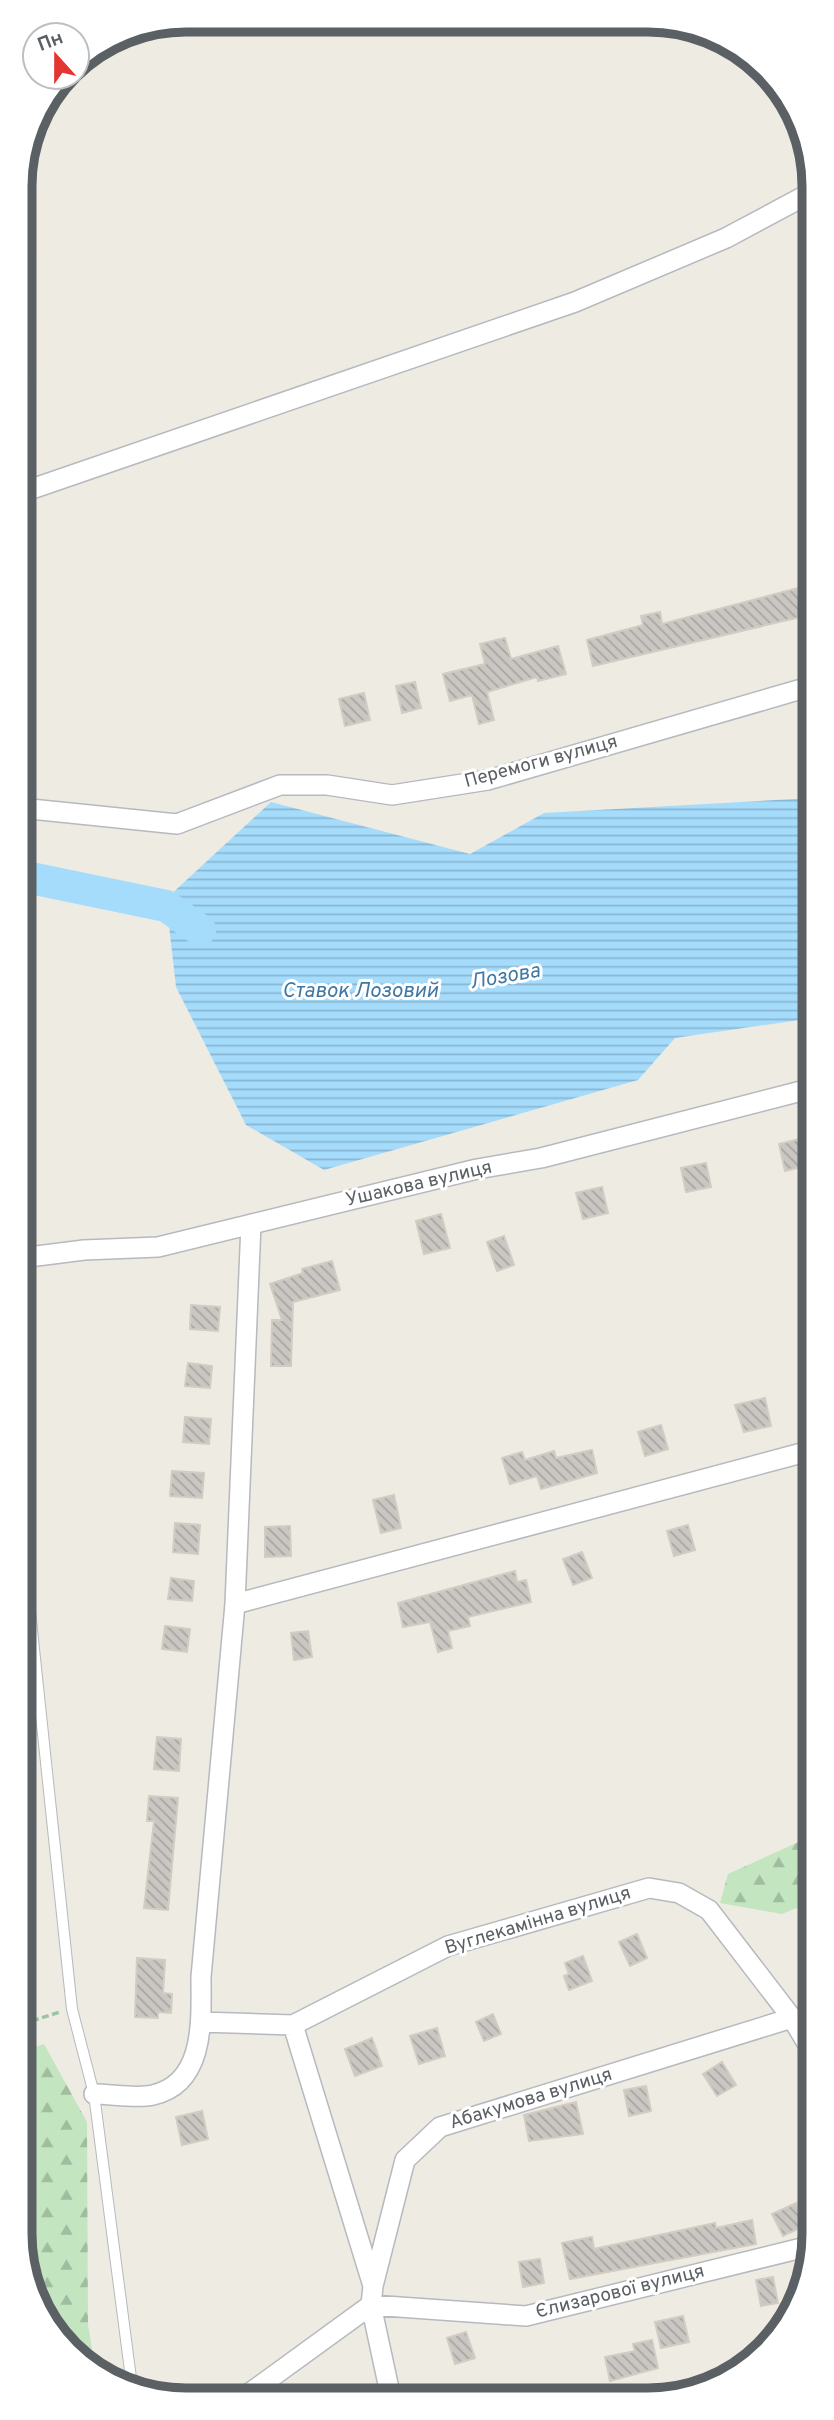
<svg xmlns="http://www.w3.org/2000/svg" width="834" height="2420" viewBox="0 0 834 2420" font-family="Overpass,sans-serif">
  <style>
    .forest { fill: url(#forest-firs) }
    .water { fill: url(#water-rules) }
    .lines { fill: none; stroke-linecap: round; stroke-linejoin: round }
    .river { stroke: #a5dcfc; stroke-width: 32 }
    .building { fill: url(#building-back-hatch); stroke: #d2ccc2; stroke-width: 2 }
    .service-casing { stroke: #b6b9bd; stroke-width: 12 }
    .minor-casing { stroke: #b6b9bd; stroke-width: 22 }
    .path { stroke: #9ac5a3; stroke-width: 3.5; stroke-dasharray: 7 3.5; stroke-linecap: butt }
    .service { stroke: #fff; stroke-width: 10 }
    .minor { stroke: #fff; stroke-width: 19 }
    .labels { text-anchor: middle; dominant-baseline: central; stroke-width: 6; stroke-linejoin: round; paint-order: stroke }
    .street-label { font-size: 19px; fill: #5b6064; stroke: #fff }
    .water-label { font-size: 21px; font-style: italic; fill: #4078a5; stroke: #fff }
    .rim { fill: none; stroke: #5b6064; stroke-width: 9 }
  </style>
  <defs>
    <pattern id="forest-firs" width="22" height="20" patternUnits="userSpaceOnUse" patternTransform="scale(1.75)"><rect width="22" height="20" fill="#c3e5c0"/><path d="M5 1l3.5 6h-7zM16 11l3.5 6h-7z" fill="#a1bda0"/></pattern>
    <pattern id="water-rules" width="6" height="5" patternUnits="userSpaceOnUse" patternTransform="scale(1.75)"><rect width="6" height="5" fill="#a5dcfc"/><path d="M0 2.5h6" fill="none" stroke="#89b6d0"/></pattern>
    <pattern id="building-back-hatch" width="6" height="6" patternUnits="userSpaceOnUse" patternTransform="scale(1.75)"><rect width="6" height="6" fill="#cac7c3"/><path d="M-1 5l2 2M0 0l6 6M5-1l2 2" fill="none" stroke="#a7a5a2"/></pattern>
  </defs>
  <rect width="100%" height="100%" fill="#eeebe3"/>
  <path class="forest" d="M814,1835v66l-32,13 -62,-11 8,-29z
    M44,2044l43,78 1,203 7,41 -27,-14 -45,-85 -1,-215z"/>
  <path class="water" d="M812,798l1,220 -138,20 -37,42 -314,90 -78,-45 -70,-138 -10,-88 105,-97 199,52 74,-41z"/>
  <g class="lines">
    <path class="river" d="M21,876l145,30 34,24"/>
  </g>
  <path class="building" d="M802,587l7,28 -216,51 -6,-26 56,-15 -2,-9 19,-4 2,12z
    M505,638l6,21 47,-13 8,28 -28,7 -1,-4 -50,15 7,28 -15,4 -7,-29 -22,6 -7,-27 42,-10 -5,-20z
    M415,682l6,26 -19,5 -6,-27z
    M364,693l6,27 -25,6 -6,-27z
    M808,1137l5,27 -28,7 -6,-27z
    M706,1163l5,24 -25,5 -5,-24z
    M602,1187l6,26 -25,6 -7,-26z
    M441,1214l9,34 -26,6 -8,-33z
    M504,1236l10,29 -17,6 -10,-29z
    M332,1261l8,29 -47,12 -2,64h-20l1,-46h10l-12,-36 33,-11 -1,-4z
    M191,1305l29,2 -2,24 -28,-2z
    M188,1363l24,3 -2,22 -25,-2z
    M765,1398l6,28 -27,6 -9,-27z
    M185,1417l26,2 -2,25 -26,-2z
    M661,1425l7,24 -23,7 -7,-24z
    M592,1450l5,23 -56,16 -4,-13 -27,8 -8,-26 20,-6 3,8 29,-9 2,7z
    M172,1471l32,2 -2,25 -32,-2z
    M394,1495l7,33 -20,5 -8,-33z
    M175,1523l25,2 -2,29 -25,-2z
    M688,1525l7,25 -21,6 -7,-25z
    M290,1526l1,30 -26,1v-30z
    M582,1552l10,26 -19,7 -10,-26z
    M515,1571l2,11 9,-2 5,22 -63,15 2,9 -22,5 4,17 -14,4 -8,-30 -27,5 -5,-24z
    M171,1578l23,3 -2,20 -24,-2z
    M165,1626l25,3 -3,23 -25,-3z
    M308,1631l4,26 -18,3 -3,-27z
    M157,1737l24,2 -2,32 -25,-2z
    M149,1796l29,2 -10,112 -24,-2 10,-87h-7z
    M637,1934l10,24 -17,8 -11,-24z
    M583,1956l9,25 -23,9 -5,-14 5,-2 -4,-11z
    M137,1958l28,2 -2,33 9,1 -1,19 -13,-1v6l-23,-1z
    M493,2014l8,20 -17,7 -8,-19z
    M437,2028l8,28 -26,8 -9,-28z
    M372,2038l10,28 -27,10 -10,-27z
    M722,2062l14,23 -19,11 -14,-22z
    M646,2086l5,25 -22,5 -5,-26z
    M576,2102l7,32 -54,7 -5,-26z
    M202,2111l6,28 -26,6 -6,-28z
    M796,2203l10,22 -23,11 -11,-22z
    M752,2220l4,24 -186,35 -8,-36 30,-6 2,12 121,-26 1,5z
    M540,2259l4,24 -21,4 -4,-25z
    M773,2277l5,26 -17,3 -5,-26z
    M683,2316l6,26 -28,6 -6,-26z
    M466,2332l9,26 -20,6 -8,-26z
    M652,2340l6,28 -48,13 -5,-24 30,-6 -2,-7z"/>
  <g class="lines">
    <defs>
      <path id="service" d="M22,1535l50,474 22,85 38,292"/>
      <path id="minor" d="M20,493l555,-191 151,-64 86,-46
        M21,808l156,16 103,-39h47l65,10 96,-15 324,-94
        M21,1258l63,-8 74,-3 319,-78 64,-11 272,-70
        M235,1604l578,-154
        M201,2022l92,3 155,-79 201,-58 30,5 30,17 83,108 22,37
        M293,2025l80,261 -2,19 20,93
        M94,2094c18,0 42,5 59,1 53,-12 48,-76 48,-118l34,-373 16,-380
        M373,2286l32,-126 35,-33 352,-109
        M243,2398l128,-93 155,11 288,-71"/>
    </defs>
    <use href="#service" class="service-casing"/>
    <use href="#minor" class="minor-casing"/>
    <path class="path" d="M22,2024l38,-12"/>
    <use href="#service" class="service"/>
    <use href="#minor" class="minor"/>
  </g>
  <g class="labels">
    <g class="street-label">
      <text transform="translate(541 762) rotate(-15)">Перемоги вулиця</text>
      <text transform="translate(419 1184) rotate(-13)">Ушакова вулиця</text>
      <text transform="translate(538 1921) rotate(-17)">Вуглекамінна вулиця</text>
      <text transform="translate(531 2099) rotate(-17)">Абакумова вулиця</text>
      <text transform="translate(620 2292) rotate(-14)">Єлизарової вулиця</text>
    </g>
    <g class="water-label">
      <text transform="translate(505 977) rotate(-10)">Лозова</text>
      <text x="360" y="991">Ставок Лозовий</text>
    </g>
  </g>
  <path d="M0 0H834V2420H0ZM186 32H648A154 154 0 0 1 802 186V2234A154 154 0 0 1 648 2388H186A154 154 0 0 1 32 2234V186A154 154 0 0 1 186 32Z" fill="#fff" fill-rule="evenodd"/>
  <path class="rim" d="M186 32H648A154 154 0 0 1 802 186V2234A154 154 0 0 1 648 2388H186A154 154 0 0 1 32 2234V186A154 154 0 0 1 186 32Z"/>
  <g transform="translate(56 56) rotate(339)"><circle r="33" fill="#ffffff" stroke="#bdbfc1" stroke-width="2"/>
  <path d="M0-5L12 26L0 18L-12 26Z" fill="#e43533"/>
  <text y="-10" font-size="19" font-weight="bold" text-anchor="middle" fill="#5b6064">Пн</text>
  </g>
</svg>
